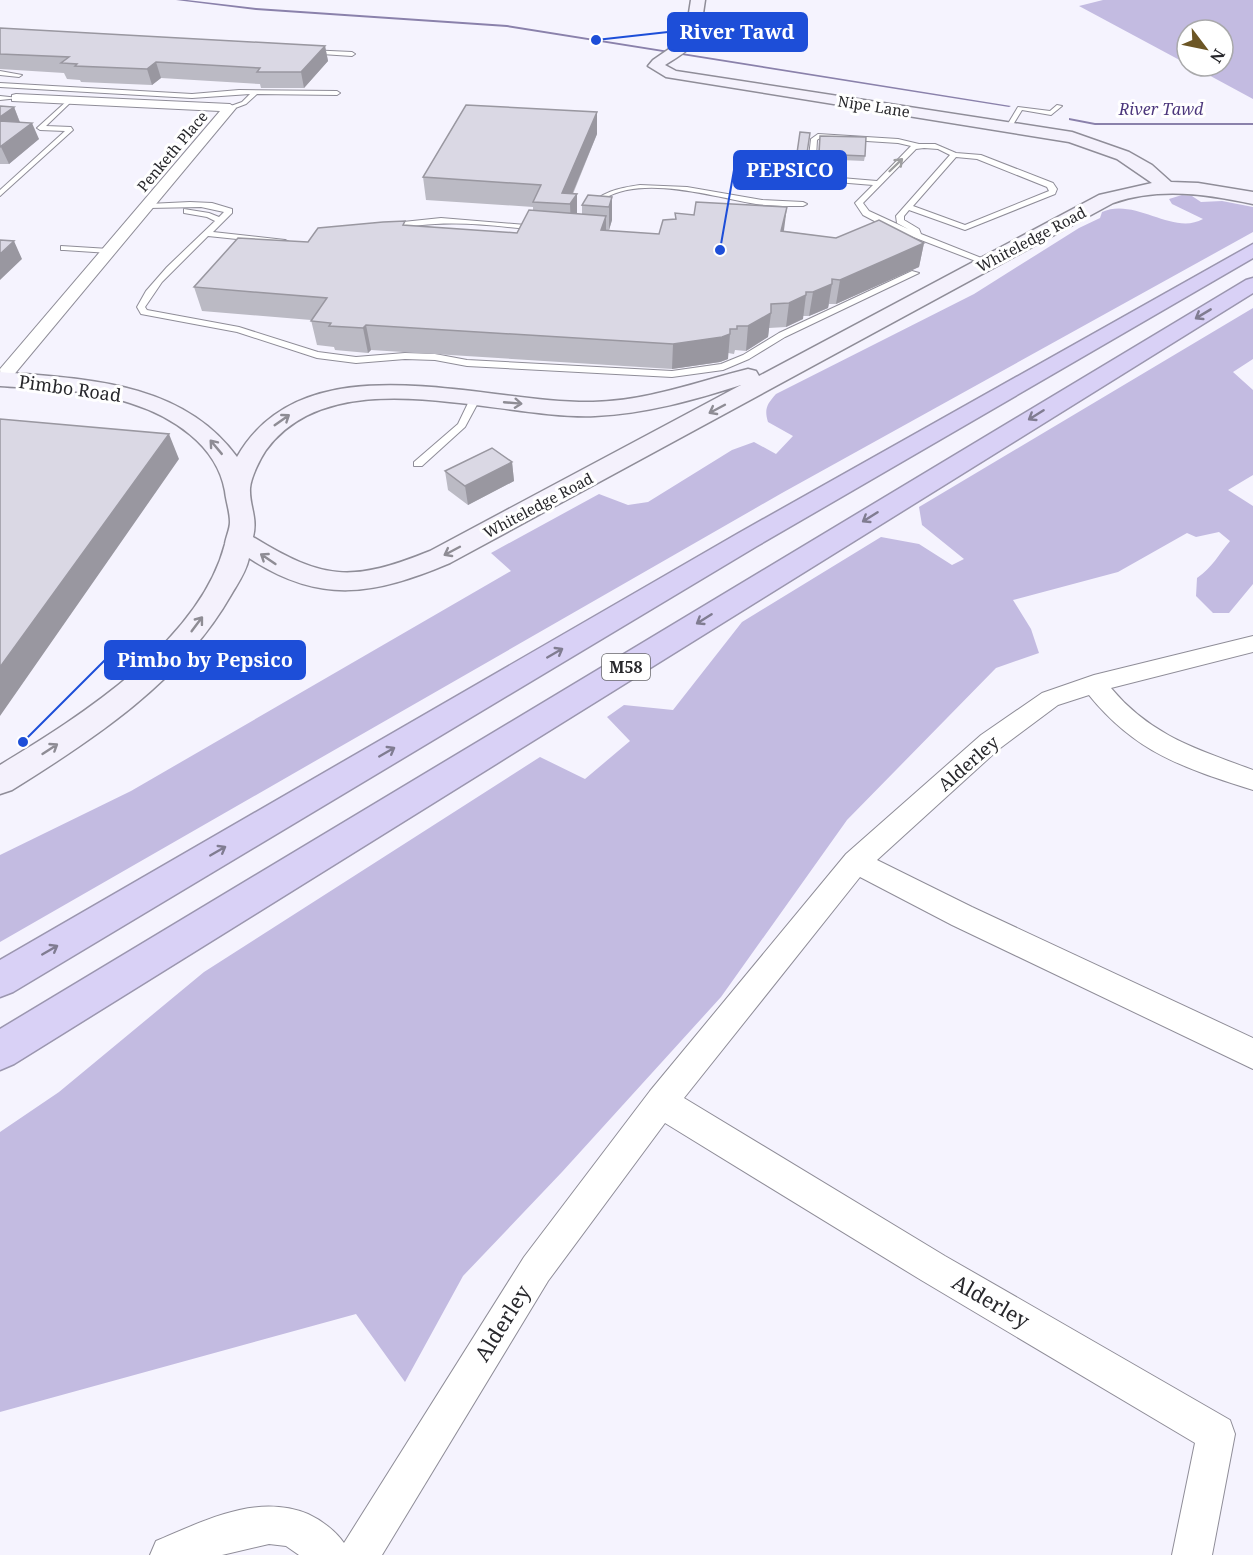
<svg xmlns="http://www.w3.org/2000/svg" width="1253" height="1555" viewBox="0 0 1253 1555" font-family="'Noto Serif',serif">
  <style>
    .green { fill: #c3bbe1 }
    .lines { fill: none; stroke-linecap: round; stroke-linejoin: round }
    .stream { fill: #8a81ab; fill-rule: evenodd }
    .lane-casing { stroke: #8f8d98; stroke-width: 2 }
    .street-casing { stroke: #8f8d98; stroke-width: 2 }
    .secondary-casing { stroke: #8f8d98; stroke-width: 3 }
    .highway-casing { stroke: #9b96af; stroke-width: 3 }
    .lane { fill: #fff; fill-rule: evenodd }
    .street { fill: #fff; fill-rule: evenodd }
    .secondary { fill: #f4f1fc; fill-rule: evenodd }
    .highway { fill: #d9d1f6; fill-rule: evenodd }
    .wall { fill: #bbbac4 }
    .shaded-wall { fill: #9997a0 }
    .building { fill: #dad8e4; stroke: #9997a0; stroke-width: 1.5 }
    .oneway { stroke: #9e9ea0 }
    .oneway2 { stroke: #807c91 }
    .oneway3 { stroke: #8e8c94 }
    .labels { text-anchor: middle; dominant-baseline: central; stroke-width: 6; stroke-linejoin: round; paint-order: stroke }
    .far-street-label { font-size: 15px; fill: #28282c; stroke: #fff }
    .far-water-label { font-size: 16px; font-style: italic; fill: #4c377c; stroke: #fff }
    .shield { fill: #fff; stroke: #68686b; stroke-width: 1.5 }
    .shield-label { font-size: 16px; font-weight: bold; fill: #28282c }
    .street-label { font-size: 18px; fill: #28282c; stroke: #fff }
    .near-street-label { font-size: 21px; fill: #28282c; stroke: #fff }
    .leader { fill: none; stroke: #1d4ed8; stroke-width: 2 }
    .callout-dot { fill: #1d4ed8; stroke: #fff; stroke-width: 2 }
    .callout { fill: #1d4ed8; stroke: #1d4ed8; stroke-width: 2 }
    .callout-label { font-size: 20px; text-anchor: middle; font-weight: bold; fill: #fff }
  </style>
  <rect width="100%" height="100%" fill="#f5f3fe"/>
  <path class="green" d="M1103,0h150v99l-61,-33h31v-36h-36v34l-108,-58z
    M1182,195l10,1 9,6 21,-1 31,6v25l-471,261 -782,449v-87l131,-64 380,-220 -20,-18 108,-59 29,11 20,-3 84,-52 22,-8 22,12 17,-18 -25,-14c-4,-13 -1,-18 8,-28l198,-100 105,-66 21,-10 2,-6c33,-15 71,24 101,7l-31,-15 -3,-5z
    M1253,308v51l-20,13 20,18v85l-25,15 25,16v78l-24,29h-16l-17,-17 1,-18c15,-10 22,-24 33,-37l-11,-9 -23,5 -9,-4 -69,39 -105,28 18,29 8,24 -43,15 -149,152 -126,177 -159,175 -99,104 -58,106 -49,-68 -356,98v-280l59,-40 145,-120 336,-215 45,22 45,-38 -23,-24 17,-12 49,5 69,-88 139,-85 38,7 33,21 12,-6 -42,-34 -3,-18z"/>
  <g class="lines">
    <path class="stream" d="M176,0h11l69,8 251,17 504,81 -2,1 -502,-80 -251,-17z
      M1069,118l26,5h158v2h-158l-26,-5z"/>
    <defs>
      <path id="lane" d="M308,50l44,2 3,2 -3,2 -46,-3z
        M0,71l22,4 -3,2 -19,-2z
        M0,83l192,11 47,-4 98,1 3,2 -3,2 -80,-1 -11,10 -16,6 -2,-3 14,-5 8,-8 -58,4 -192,-11z
        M0,96l19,2 -19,2z
        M69,99l2,3 -25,24 25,1 2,3 -73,66v-6l65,-59 -25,-1 -3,-2z
        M1057,105l5,1 -11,9 -29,-5 -11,18 -5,-1 12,-20 32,4z
        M818,134l80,5 21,5h16l21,9 25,2 72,28 4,6 -2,5 -90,36 -56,-20 -5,6v4l15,9 2,5 68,27v4h-3l-104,-40 -19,-10 -8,-12 18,-18 -61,-5 -5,-6 4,-35zM820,138l78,5 13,3 -34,35 -60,-5 -2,-2 2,-34zM924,148l14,1 12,6 -54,61 1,7 11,6 -39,-18 -6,-8 53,-54zM956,157l21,2 70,28 2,4 -84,34 -52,-19z
        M640,185l47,2 75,13 41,2 4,2 -4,2c-15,0 -31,0 -47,-2 -42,-7 -111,-29 -151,-6 -5,3 -9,9 -13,13l-7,-2c16,-17 33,-21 55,-24z
        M190,202l22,1 20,6v4l-19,19 72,8 4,2 -4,2 -77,-8 -46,46 -17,25 2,3 92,17 79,25 38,5 49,-4 30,1 32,6 205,11 49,-7 22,-9 36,-22 133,-62 7,2 -134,64 -36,22 -26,11 -51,7 -205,-11 -32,-6 -30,-1 -49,4 -39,-5 -80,-26 -96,-18 -4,-7 9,-16 21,-24 48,-46 -8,-4 -23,-4v-4l25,4 10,4 5,-5 -23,-5 -53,1 -4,-2 4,-2z
        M441,218l97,8 4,2 -4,2c-50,-5 -100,-12 -150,1l-4,-2 19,-7z
        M61,246l48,3 4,2 -4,2 -45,-3h-3z
        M475,396l5,3 -15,28 -43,39h-8v-4l44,-38 12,-25z"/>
      <path id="street" d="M16,94l214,10 6,4 -229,275 -6,1 -1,-15 220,-258 -208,-10v-6z
        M1253,636v16l-142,36c40,48 86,61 142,82v20c-69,-22 -117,-37 -164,-95l-31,10 -59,44 -122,111 95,47 281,131v31l-301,-144 -92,-48 -176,221 261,158 285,164 5,14 -23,121h-40l23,-112 -274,-163 -256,-157 -117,158 -166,274h-83l-13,-9 -17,-2 -47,11h-72l6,-14c48,-20 100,-48 152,-27 13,6 28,17 36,29l180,-286 126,-166 196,-237 135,-119 61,-42 52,-18z"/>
      <path id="secondary" d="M691,0h14c-6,40 -3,43 -40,65l11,6 396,61 57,20 23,13 19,17 27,1 55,9v12c-47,-10 -94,-17 -140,-1l-663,360c-76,32 -129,42 -201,-5 -3,14 -11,25 -18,37 -49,86 -137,144 -219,195l-12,4v-29c81,-49 200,-124 225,-221 1,-7 5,-15 5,-22 0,-10 -4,-21 -5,-31 -8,-46 -53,-75 -95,-88 -41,-14 -87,-14 -130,-17v-14c85,7 182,9 237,85 68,-120 247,-53 356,-55 54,-1 103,-20 155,-33l8,2 3,5 340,-181 53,-12 -35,-24 -48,-17 -403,-65 -18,-11 5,-6 32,-22zM741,385l-311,166c-77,31 -106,30 -177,-14 5,-20 -4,-31 -3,-49 1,-11 10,-29 16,-38 69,-94 232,-30 329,-34 50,-2 99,-16 146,-31z"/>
      <path id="highway" d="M1253,244v14l-496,288 -744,446 -13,5v-37l737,-426z
        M1253,278v15l-1239,771 -14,6v-41l1246,-749z"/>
    </defs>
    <use href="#lane" class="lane-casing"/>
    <use href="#street" class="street-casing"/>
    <use href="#secondary" class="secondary-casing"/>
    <use href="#highway" class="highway-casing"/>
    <use href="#lane" class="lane"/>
    <use href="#street" class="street"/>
    <use href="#secondary" class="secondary"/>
    <use href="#highway" class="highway"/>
  </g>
  <path class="wall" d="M0,28l325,18 3,15 -24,27h-43l-1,-4 -99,-6 -9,7 -71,-3 -1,-2 -13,-1 -3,-6 -64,-4z
    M0,106l14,1 6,15 19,17 -30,25h-9z
    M800,132l10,1 -4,26 -10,-1z
    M597,134l-24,60h4v20h5v-9l30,-8v23l-3,10 -3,1 53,3 16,-15v-6l109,18 52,7 88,5 -5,24 -83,37h-7l-1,4 -19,8h-6v3l-17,8 -17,1 -1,9 -22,14 -11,-1 -1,4 -6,-1v6l-8,3 -48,7 -301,-19 -3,3 -33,-3 -1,-3 -17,-2 -6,-25 -109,-9 -8,-24 114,-45 97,-16 112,7 16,-23v-3l-107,-7 -3,-23z
    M819,141l46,15 -1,5 -46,-2z
    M512,462l2,19 -46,24 -20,-15 -3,-19z"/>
  <path class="shaded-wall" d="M325,46l3,15 -24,27 -3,-16z
    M156,62l5,16 -9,7 -5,-16z
    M14,107l6,16 -20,10v-16z
    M597,112v22l-29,70 -6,-11z
    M32,123l7,16 -30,25 -8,-17z
    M577,194v23l-6,11 -1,-24z
    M612,197v23l-3,10v-23z
    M787,207l-3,23 -6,25 3,-24z
    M606,216v23l-5,-9z
    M14,241l8,18 -22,21v-26z
    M924,243l-5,24 -83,37 4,-24z
    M832,284l-4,24 -19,8 4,-24z
    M806,295l-3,24 -17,8 3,-24z
    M771,313l-3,24 -22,14 2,-25z
    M366,325l5,25 -3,3 -5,-25z
    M730,334l-2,25 -8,3 -48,7 1,-25z
    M169,434l10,25 -179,257v-49z
    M512,462l2,19 -46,24 -3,-19z"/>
  <path class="building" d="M0,28l325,18 -24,26h-44l3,-4 -104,-6 -9,7 -72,-3 2,-2 -16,-1 8,-6 -69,-3z
    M466,105l131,7 -35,81 15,1 -7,10 -37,-2 8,-17 -118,-8z
    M0,106l14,1 -14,10z
    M0,121l32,2 -32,24z
    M800,132l10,1 -3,20h-10z
    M820,136l46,1 -1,19 -46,-2z
    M588,195l24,2 -3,10 -27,-2z
    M696,202l91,5 -6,24 55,7 43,-18 45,23 -84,37 -8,-1v5l-19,8h-7v3l-17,8 -18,1v9l-23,13h-11v3h-7v5l-8,3 -49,7 -307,-19 -3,3 -34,-2 2,-3 -20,-2 16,-23 -133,-11 44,-49 70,4 10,-14 65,-6 22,-1 -2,4 114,8 12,-23 77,6 -5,14 58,4 4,-14 13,-1 -1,-6 19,2z
    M0,240l14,1 -14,13z
    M0,419l169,15 -169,233z
    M492,448l20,14 -47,24 -20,-15z"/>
  <defs><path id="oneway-shaft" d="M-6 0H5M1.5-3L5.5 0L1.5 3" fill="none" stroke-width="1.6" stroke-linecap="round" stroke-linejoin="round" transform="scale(1.5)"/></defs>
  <use class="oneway" href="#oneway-shaft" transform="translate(896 165) rotate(-44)"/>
  <g class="oneway2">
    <use href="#oneway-shaft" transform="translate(1203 314) rotate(149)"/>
    <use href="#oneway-shaft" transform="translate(1036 415) rotate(148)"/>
    <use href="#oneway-shaft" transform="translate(870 517) rotate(148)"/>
    <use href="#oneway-shaft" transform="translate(704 619) rotate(148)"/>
    <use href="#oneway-shaft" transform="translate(555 653) rotate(-30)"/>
    <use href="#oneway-shaft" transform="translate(387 752) rotate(-30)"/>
    <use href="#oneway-shaft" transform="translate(218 851) rotate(-30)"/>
    <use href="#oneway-shaft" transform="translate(50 950) rotate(-30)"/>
  </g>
  <g class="oneway3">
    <use href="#oneway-shaft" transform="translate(513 403) rotate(5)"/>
    <use href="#oneway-shaft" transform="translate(717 409) rotate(152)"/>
    <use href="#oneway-shaft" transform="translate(282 420) rotate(-35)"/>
    <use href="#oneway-shaft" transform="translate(216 447) rotate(-130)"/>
    <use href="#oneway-shaft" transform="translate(452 551) rotate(152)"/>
    <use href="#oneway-shaft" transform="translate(268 559) rotate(-146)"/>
    <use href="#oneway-shaft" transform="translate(197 624) rotate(-53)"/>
    <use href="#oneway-shaft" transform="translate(50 749) rotate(-33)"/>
  </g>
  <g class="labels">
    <g class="far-street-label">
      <text transform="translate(874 106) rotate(9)">Nipe Lane</text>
      <text transform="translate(172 151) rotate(-50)">Penketh Place</text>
      <text transform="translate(1031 239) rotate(-28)">Whiteledge Road</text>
      <text transform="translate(538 505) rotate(-28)">Whiteledge Road</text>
    </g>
    <g class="far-water-label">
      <text x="1161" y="109">River Tawd</text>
    </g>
    <rect class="shield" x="602" y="654" width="48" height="26" rx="4.5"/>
    <g class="shield-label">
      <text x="626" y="667">M58</text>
    </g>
    <g class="street-label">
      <text transform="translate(70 388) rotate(8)">Pimbo Road</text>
      <text transform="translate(968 763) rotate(-41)">Alderley</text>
    </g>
    <g class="near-street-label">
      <text transform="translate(991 1301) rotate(30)">Alderley</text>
      <text transform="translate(502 1323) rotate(-58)">Alderley</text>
    </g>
  </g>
  <path class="leader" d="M596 40L668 32M720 250L734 170M23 742L105 660"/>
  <g class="callout-dot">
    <circle cx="596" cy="40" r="6"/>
    <circle cx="720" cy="250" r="6"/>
    <circle cx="23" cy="742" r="6"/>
  </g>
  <g class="callout">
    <rect x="668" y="13" width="139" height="38" rx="6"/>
    <rect x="734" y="151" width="112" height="38" rx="6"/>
    <rect x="105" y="641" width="200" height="38" rx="6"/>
  </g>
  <g class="callout-label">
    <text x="737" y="39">River Tawd</text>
    <text x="790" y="177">PEPSICO</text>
    <text x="205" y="667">Pimbo by Pepsico</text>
  </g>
  <g transform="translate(1205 48) rotate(122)"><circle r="28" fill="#ffffff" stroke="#a9a9ab" stroke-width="1.5"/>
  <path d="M0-4.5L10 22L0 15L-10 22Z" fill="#6c5625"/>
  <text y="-9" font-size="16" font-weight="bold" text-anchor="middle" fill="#28282c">N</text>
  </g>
</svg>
